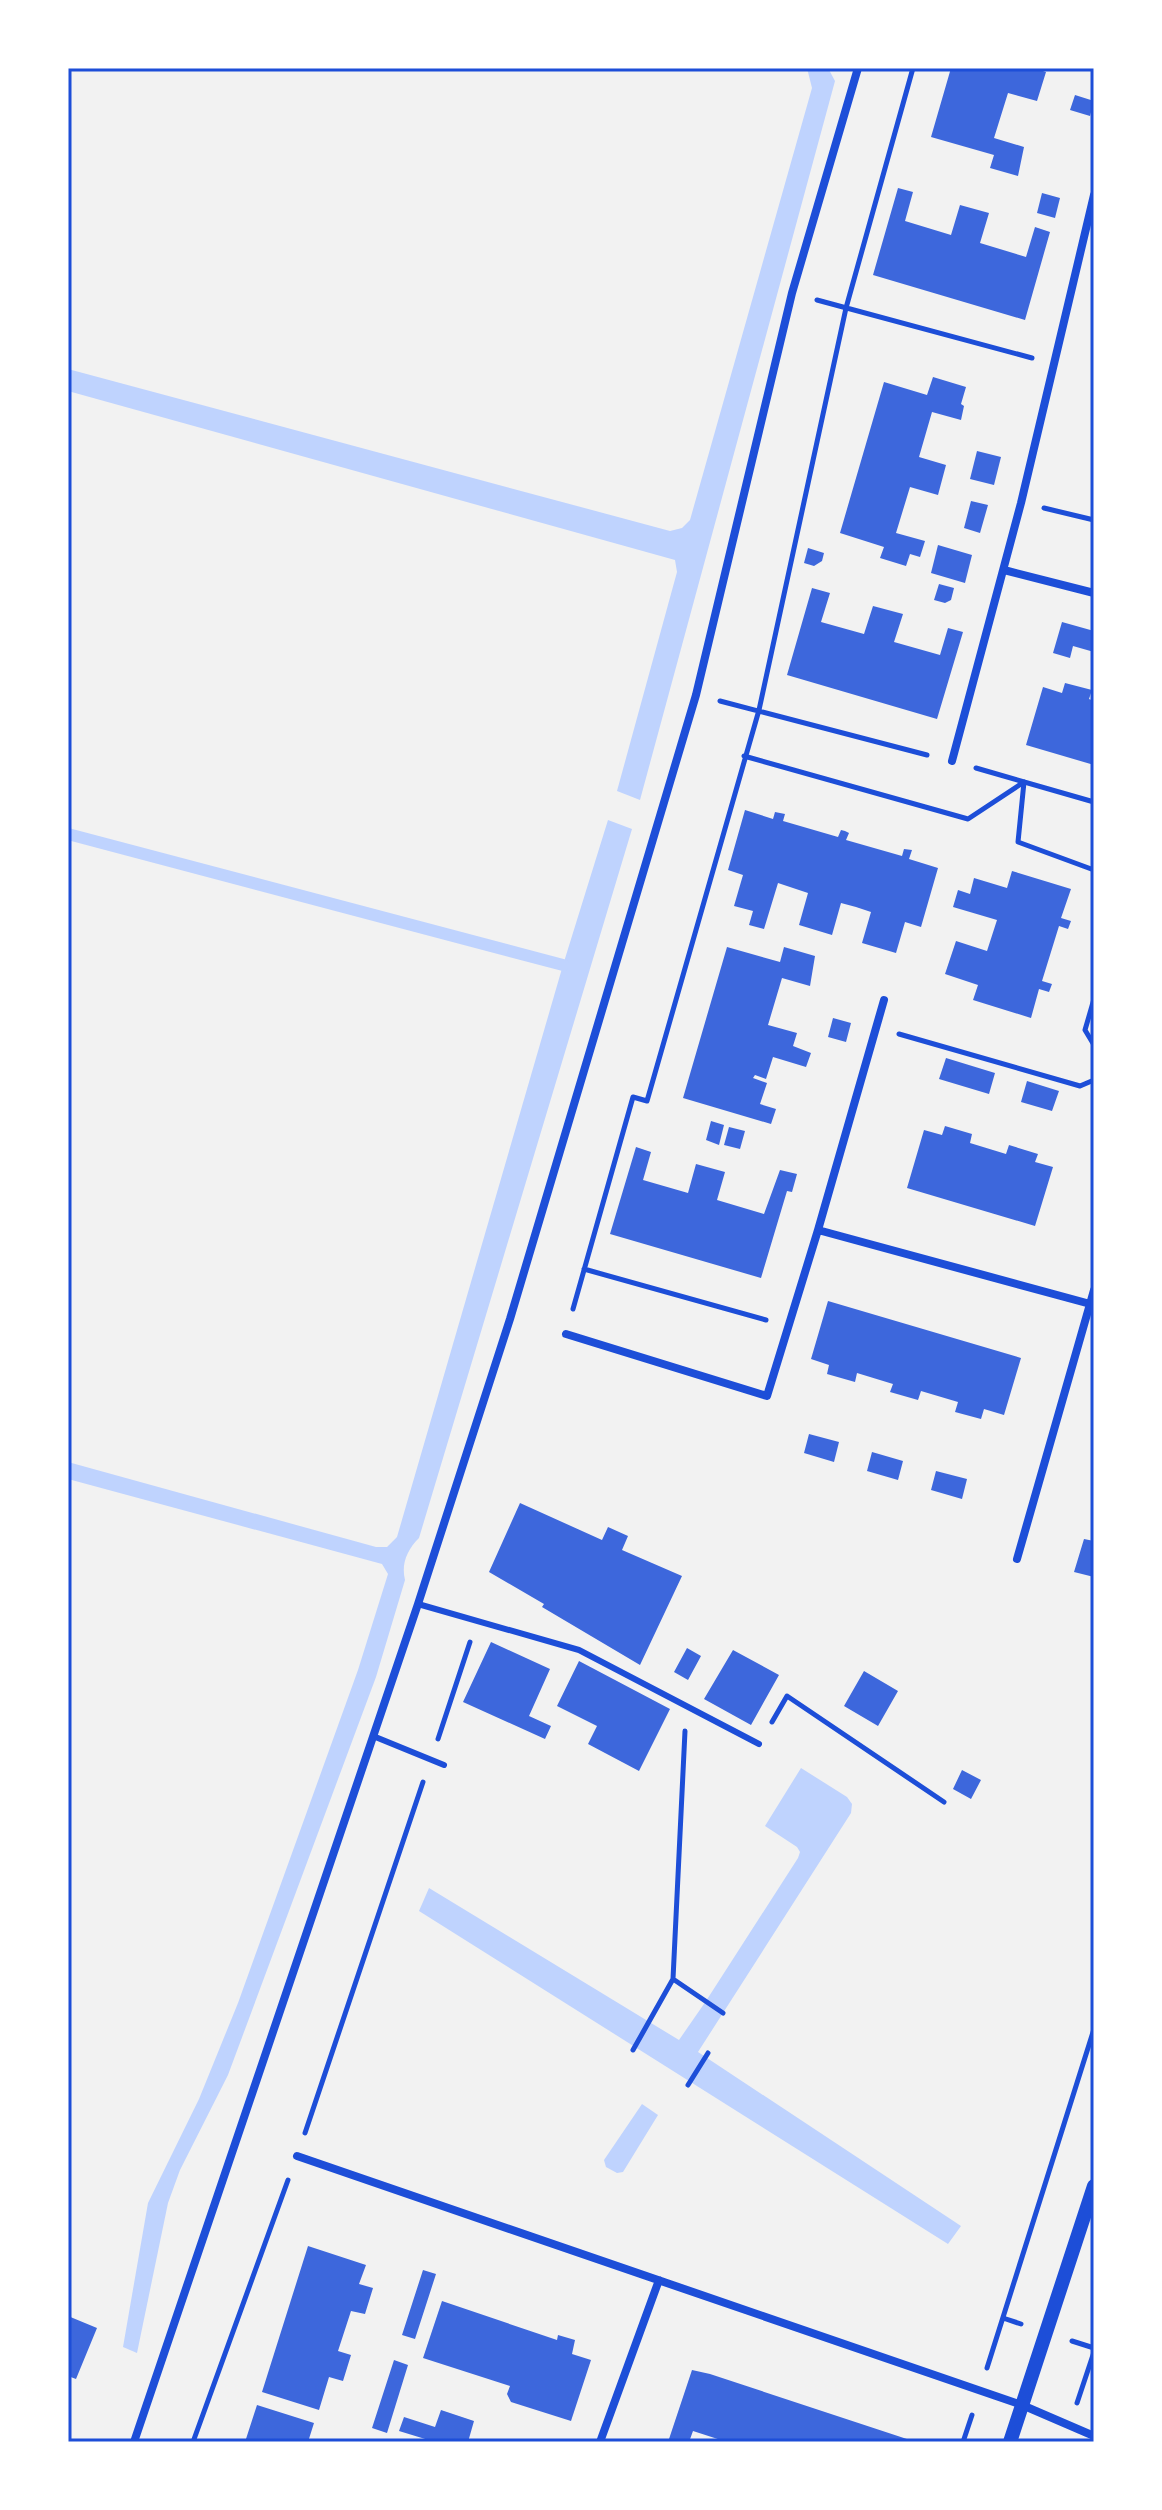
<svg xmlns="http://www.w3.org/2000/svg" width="1162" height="2510" viewBox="0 0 1162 2510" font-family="'Fira Sans',sans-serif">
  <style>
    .water { fill: #bfd3fe }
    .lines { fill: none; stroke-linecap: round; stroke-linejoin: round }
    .stream { stroke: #bfd3fe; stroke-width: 12 }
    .building { fill: #3d67dc }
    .path { stroke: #1d4ed8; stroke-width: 5 }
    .service { stroke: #1d4ed8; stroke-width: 6 }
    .minor { stroke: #1d4ed8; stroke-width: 8 }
    .tertiary { stroke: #1d4ed8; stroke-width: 14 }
    .neatline { fill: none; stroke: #1d4ed8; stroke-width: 3 }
  </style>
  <rect width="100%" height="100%" fill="#f2f2f2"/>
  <path class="water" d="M807,68h21l7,13 -195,719 -23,-9 60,-219 -2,-12 -607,-169v-22l602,162 12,-3 8,-8 122,-432z
    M608,820l24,9 -213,709c-12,12 -18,26 -14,42l-29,97 -148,398 -48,95 -12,33 -31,150 -14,-6 25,-144 51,-104 39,-96 120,-333 30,-96 -6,-10 -314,-85v-17l308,85h11l10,-10 166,-572z
    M801,1768l46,29 5,7 -1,9 -153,239 263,174 -13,18 -529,-333 10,-23 250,152 27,-39 92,-143 2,-6 -3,-5 -32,-21z
    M642,2104l16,11 -35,57 -6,1 -11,-6 -2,-7z"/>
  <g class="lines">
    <path class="stream" d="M68,834l495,131"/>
  </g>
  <path class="building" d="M951,68h83l12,4 -9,29 -29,-8 -14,45 30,9 -6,29 -28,-8 4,-13 -63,-18z
    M1075,95l19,6 -4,15 -20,-6z
    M898,188l15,4 -8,29 46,14 9,-30 29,8 -9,30 46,14 9,-30 15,5 -25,88 -152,-45z
    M1042,193l18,5 -5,20 -18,-5z
    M933,377l33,10 -5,17 3,2 -3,14 -29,-8 -13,45 27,8 -8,30 -28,-8 -14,46 29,8 -5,16 -10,-3 -4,12 -26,-8 4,-11 -44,-14 44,-151 43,13z
    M977,451l24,6 -7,28 -24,-6z
    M971,501l17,4 -8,28 -16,-5z
    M938,545l34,10 -7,28 -34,-10z
    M808,548l16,5 -2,8 -8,5 -10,-3z
    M939,584l15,4 -3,12 -6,3 -11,-3z
    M812,588l18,5 -9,29 43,12 9,-28 30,8 -9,28 46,13 8,-27 15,4 -26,87 -150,-44z
    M1062,622l32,9v21l-21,-6 -3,12 -17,-5z
    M1065,683l27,7 -3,9 5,2v64l-68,-20 17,-58 19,6z
    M745,810l28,9 2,-7 10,2 -2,7 55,16 3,-7 4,1 4,2 -3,7 56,16 2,-7 8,1 -3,9 29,9 -17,59 -16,-5 -9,31 -34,-10 9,-31 -15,-5 -15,-4 -9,32 -33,-10 9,-32 -30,-10 -14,46 -15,-4 4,-14 -19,-5 9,-31 -15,-5z
    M1012,871l59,18 -10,29 10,3 -3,8 -9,-3 -17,55 10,3 -3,8 -10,-3 -8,29 -58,-18 5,-15 -33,-11 11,-33 31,10 10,-31 -44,-13 5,-17 12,4 4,-16 33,10z
    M727,947l53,15 4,-15 31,9 -5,30 -28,-8 -14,47 29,8 -4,13 18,7 -5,14 -33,-10 -7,22 -11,-4 -2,3 14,5 -7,21 16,5 -5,15 -88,-26z
    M833,1018l18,5 -5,19 -18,-5z
    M946,1058l49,15 -6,21 -50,-15z
    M1027,1081l32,10 -7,20 -31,-9z
    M711,1121l13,4 -5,20 -13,-5z
    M945,1126l27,8 -2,9 36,11 3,-9 29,9 -3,8 18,5 -18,59 -128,-38 17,-58 18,5z
    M729,1127l16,4 -5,18 -16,-4z
    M636,1147l15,5 -8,28 45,13 8,-29 29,8 -8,28 47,14 16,-44 17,4 -5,18 -5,-1 -26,87 -151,-44z
    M828,1301l193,57 -17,57 -20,-6 -3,10 -26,-7 3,-10 -37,-11 -3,9 -28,-8 3,-8 -36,-11 -2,9 -28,-8 2,-9 -18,-6z
    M809,1434l30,8 -5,20 -30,-9z
    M872,1452l31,9 -5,19 -31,-9z
    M936,1471l31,8 -5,20 -31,-9z
    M520,1503l82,37 6,-13 20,9 -6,14 60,26 -42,89 -98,-58 2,-3 -55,-32z
    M1084,1539l10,2v36l-20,-5z
    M491,1642l59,27 -21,47 22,10 -6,13 -82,-37z
    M687,1648l14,8 -13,24 -14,-8z
    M733,1650l46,25 -28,50 -47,-26z
    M579,1661l91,48 -31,62 -51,-27 9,-18 -40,-20z
    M864,1671l34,20 -20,35 -34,-20z
    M962,1770l19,10 -10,19 -18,-10z
    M308,2246l58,19 -7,19 14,4 -8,26 -14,-3 -13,40 13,4 -8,26 -14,-4 -10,33 -57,-18z
    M423,2270l13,4 -21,65 -13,-4z
    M442,2301l115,39 1,-5 17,5 -3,14 19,6 -20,61 -60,-19 -4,-8 3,-8 -87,-28z
    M68,2316l29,12 -21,51 -8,-3z
    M394,2360l14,5 -21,68 -15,-5z
    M692,2370l18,4 206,68h-189l-34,-11 -4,11h-10l-10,-3z
    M257,2405l57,18 -6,19h-63z
    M441,2410l33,11 -6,21h-33l-36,-11 5,-14 31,10z"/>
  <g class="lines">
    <path class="path" d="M817,300l215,58
      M1044,508l50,12
      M720,701l207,54
      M744,756l224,63 56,-37 -6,60 76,28
      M976,768l118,34
      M1094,999l-9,31 9,15
      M899,1034l181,52 14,-6
      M584,1269l182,51
      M573,1309l60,-212 14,4 112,-391 87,-402 67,-240
      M772,1722l15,-26 157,106
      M685,1731l-12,248 50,34
      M438,1739l32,-97
      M633,2050l40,-71
      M688,2085l20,-32
      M305,2133l118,-351
      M1003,2318l18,6
      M1072,2341l22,7
      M987,2368l107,-339
      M1077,2403l17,-51
      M193,2442l95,-262
      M963,2442l9,-27"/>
    <path class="service" d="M418,1604l161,46 180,94
      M373,1736l71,29"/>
    <path class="minor" d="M1004,570l90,23
      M952,761l69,-258 73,-308
      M818,1230l276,75
      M566,1334l201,62 51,-166 66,-230
      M1017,1559l77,-269
      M297,2156l725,249 72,31
      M134,2442l284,-838 92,-285 186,-624 96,-402 66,-225
      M600,2442l59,-162"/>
    <path class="tertiary" d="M1010,2442l84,-256"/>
  </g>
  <rect width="1162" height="2510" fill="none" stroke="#ffffff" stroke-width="140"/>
  <rect x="70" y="70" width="1022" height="2370" class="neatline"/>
</svg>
